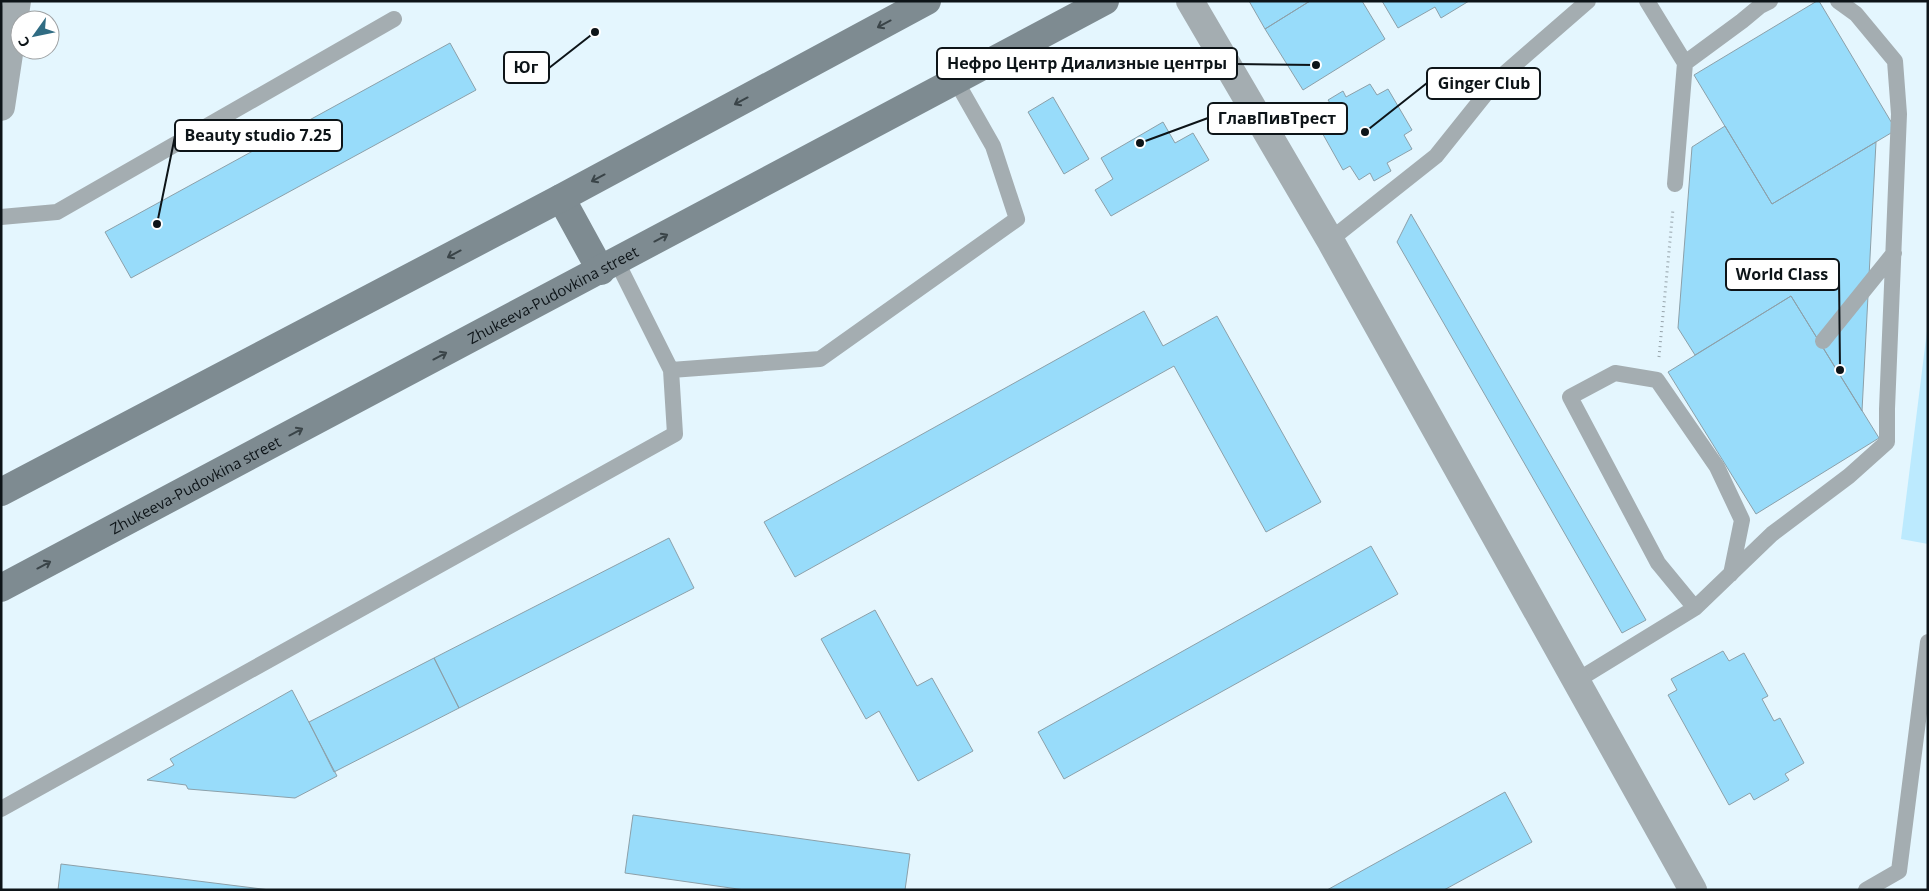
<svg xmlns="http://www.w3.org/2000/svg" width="1929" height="891" viewBox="0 0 1929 891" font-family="'Open Sans',sans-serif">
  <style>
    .green { fill: #bceafe }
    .building { fill: #98dcfa; stroke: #8ca0a9 }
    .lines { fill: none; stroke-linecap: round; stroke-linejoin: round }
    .path { stroke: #96a3aa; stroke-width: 3; stroke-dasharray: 1 4; stroke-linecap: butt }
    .lane { stroke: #a4adb1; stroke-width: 16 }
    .street { stroke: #a4adb1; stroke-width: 28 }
    .secondary { stroke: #7e8b91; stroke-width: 28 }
    .oneway { stroke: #3a4448 }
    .labels { text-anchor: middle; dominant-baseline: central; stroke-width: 4.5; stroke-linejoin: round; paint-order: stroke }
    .street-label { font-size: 15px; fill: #0d1418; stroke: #fff }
    .leader { fill: none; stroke: #0d1418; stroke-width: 2 }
    .callout-dot { fill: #0d1418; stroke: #fff; stroke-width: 2 }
    .callout { fill: #fff; stroke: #0d1418; stroke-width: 2 }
    .callout-label { font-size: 16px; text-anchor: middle; font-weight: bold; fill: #0d1418 }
  </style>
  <rect width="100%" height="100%" fill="#e4f6fe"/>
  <path class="green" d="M1928,323v221l-27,-5z"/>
  <path class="building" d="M1249,1h61l-45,28z
    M1310,1h52l23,38 -82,51 -38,-61z
    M1382,1h87l-28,17 -6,-11 -37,21z
    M1817,1h2l77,129 -124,74 -78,-129z
    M450,43l26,47 -345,188 -26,-46z
    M1370,84l7,11 11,-6 24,41 -8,5 8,14 -25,14 4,8 -17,10 -4,-8 -11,7 -9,-14 -7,4 -23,-41 9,-5 -7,-12 10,-6 -4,-6 15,-9 3,6z
    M1053,97l36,62 -25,15 -36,-62z
    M1163,122l12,21 18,-10 16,27 -98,56 -16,-26 18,-11 -12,-21z
    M1725,126l47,78 104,-62 -14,269 -71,-115 -96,59 -17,-27 14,-181z
    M1411,214l235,406 -24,13 -225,-391z
    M1791,296l88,142 -123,76 -88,-142z
    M1144,311l19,35 54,-30 104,186 -55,30 -92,-166 -379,211 -31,-55z
    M669,538l25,50 -235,120 -25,-50z
    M1371,546l27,48 -334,185 -26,-47z
    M875,610l42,76 15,-8 41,73 -55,30 -39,-70 -13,8 -45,-80z
    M1723,651l6,10 15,-8 24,43 -6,3 12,22 6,-3 24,45 -19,11 4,6 -35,20 -4,-7 -21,12 -61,-110 9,-5 -6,-11z
    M434,658l25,50 -125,64 -25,-50z
    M292,690l45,86 -42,22 -107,-9 -2,-4 -39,-5 27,-15 -4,-6z
    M1505,792l27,50 -88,48h-117z
    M633,815l277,39 -5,36h-160l-120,-17z
    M61,864l209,26h-212z"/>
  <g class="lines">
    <path class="path" d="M1659,357l14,-148"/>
    <path class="lane" d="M1647,1l38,62 57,-42 18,-15 10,-5
      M1675,184l10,-121
      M1,217l56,-5 337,-193
      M1330,240l106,-84 60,-75 92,-80
      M617,262l54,108 149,-11 197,-140 -24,-73 -37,-65
      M1823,341l71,-88
      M1695,608l-37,-45 -88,-166 45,-24 42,7 60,87 25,53 -11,54
      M1576,681l119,-73 77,-74 77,-58 38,-34v-33l12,-295 -4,-53 -39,-47 -18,-13
      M1,809l674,-375 -4,-64
      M1866,890l33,-19 29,-229"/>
    <path class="street" d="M1190,1l140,239 363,650
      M1,107l16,-106"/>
    <g class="secondary">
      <path d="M561,198l40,73"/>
      <path d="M1,492l560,-294 366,-197"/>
      <path id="s1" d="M1,588l1104,-587"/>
    </g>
  </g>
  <defs><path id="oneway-shaft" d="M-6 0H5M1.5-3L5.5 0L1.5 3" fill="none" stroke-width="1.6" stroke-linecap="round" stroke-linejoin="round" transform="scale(1.25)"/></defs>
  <g class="oneway">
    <use href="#oneway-shaft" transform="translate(884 24) rotate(152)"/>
    <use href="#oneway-shaft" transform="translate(741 101) rotate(152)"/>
    <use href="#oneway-shaft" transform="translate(598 178) rotate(152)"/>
    <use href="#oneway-shaft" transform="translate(661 238) rotate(-28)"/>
    <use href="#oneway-shaft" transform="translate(454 254) rotate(152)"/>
    <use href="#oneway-shaft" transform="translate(440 356) rotate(-28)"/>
    <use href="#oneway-shaft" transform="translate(296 432) rotate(-28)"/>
    <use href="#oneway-shaft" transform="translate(44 565) rotate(-28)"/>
  </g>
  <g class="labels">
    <g class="street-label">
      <text stroke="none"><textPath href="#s1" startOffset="625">Zhukeeva-Pudovkina street</textPath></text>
      <text stroke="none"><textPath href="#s1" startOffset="220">Zhukeeva-Pudovkina street</textPath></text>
    </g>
  </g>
  <path class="leader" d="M1316 65L1237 64M595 32L549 68M1365 132L1427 83M1140 143L1208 118M157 224L175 136M1840 370L1839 275"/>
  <g class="callout-dot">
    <circle cx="1316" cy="65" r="5"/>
    <circle cx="595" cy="32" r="5"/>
    <circle cx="1365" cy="132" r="5"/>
    <circle cx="1140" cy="143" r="5"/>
    <circle cx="157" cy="224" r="5"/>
    <circle cx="1840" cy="370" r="5"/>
  </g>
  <g class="callout">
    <rect x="937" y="48" width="300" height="31" rx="5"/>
    <rect x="504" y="52" width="45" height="31" rx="5"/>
    <rect x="1427" y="68" width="113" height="31" rx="5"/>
    <rect x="1208" y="103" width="139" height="31" rx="5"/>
    <rect x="175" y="120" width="167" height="31" rx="5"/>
    <rect x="1726" y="259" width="113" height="31" rx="5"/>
  </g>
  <g class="callout-label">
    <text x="1087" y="69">Нефро Центр Диализные центры</text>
    <text x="526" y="73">Юг</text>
    <text x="1484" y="89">Ginger Club</text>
    <text x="1277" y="124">ГлавПивТрест</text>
    <text x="258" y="141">Beauty studio 7.25</text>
    <text x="1782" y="280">World Class</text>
  </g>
  <rect width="1929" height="891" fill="none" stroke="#0d1418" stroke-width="5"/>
  <g transform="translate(35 35) rotate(237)"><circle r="24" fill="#ffffff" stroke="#9ea1a3"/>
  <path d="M0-4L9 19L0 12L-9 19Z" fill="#306c83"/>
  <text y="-8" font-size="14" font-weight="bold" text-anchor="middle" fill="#0d1418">С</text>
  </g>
</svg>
